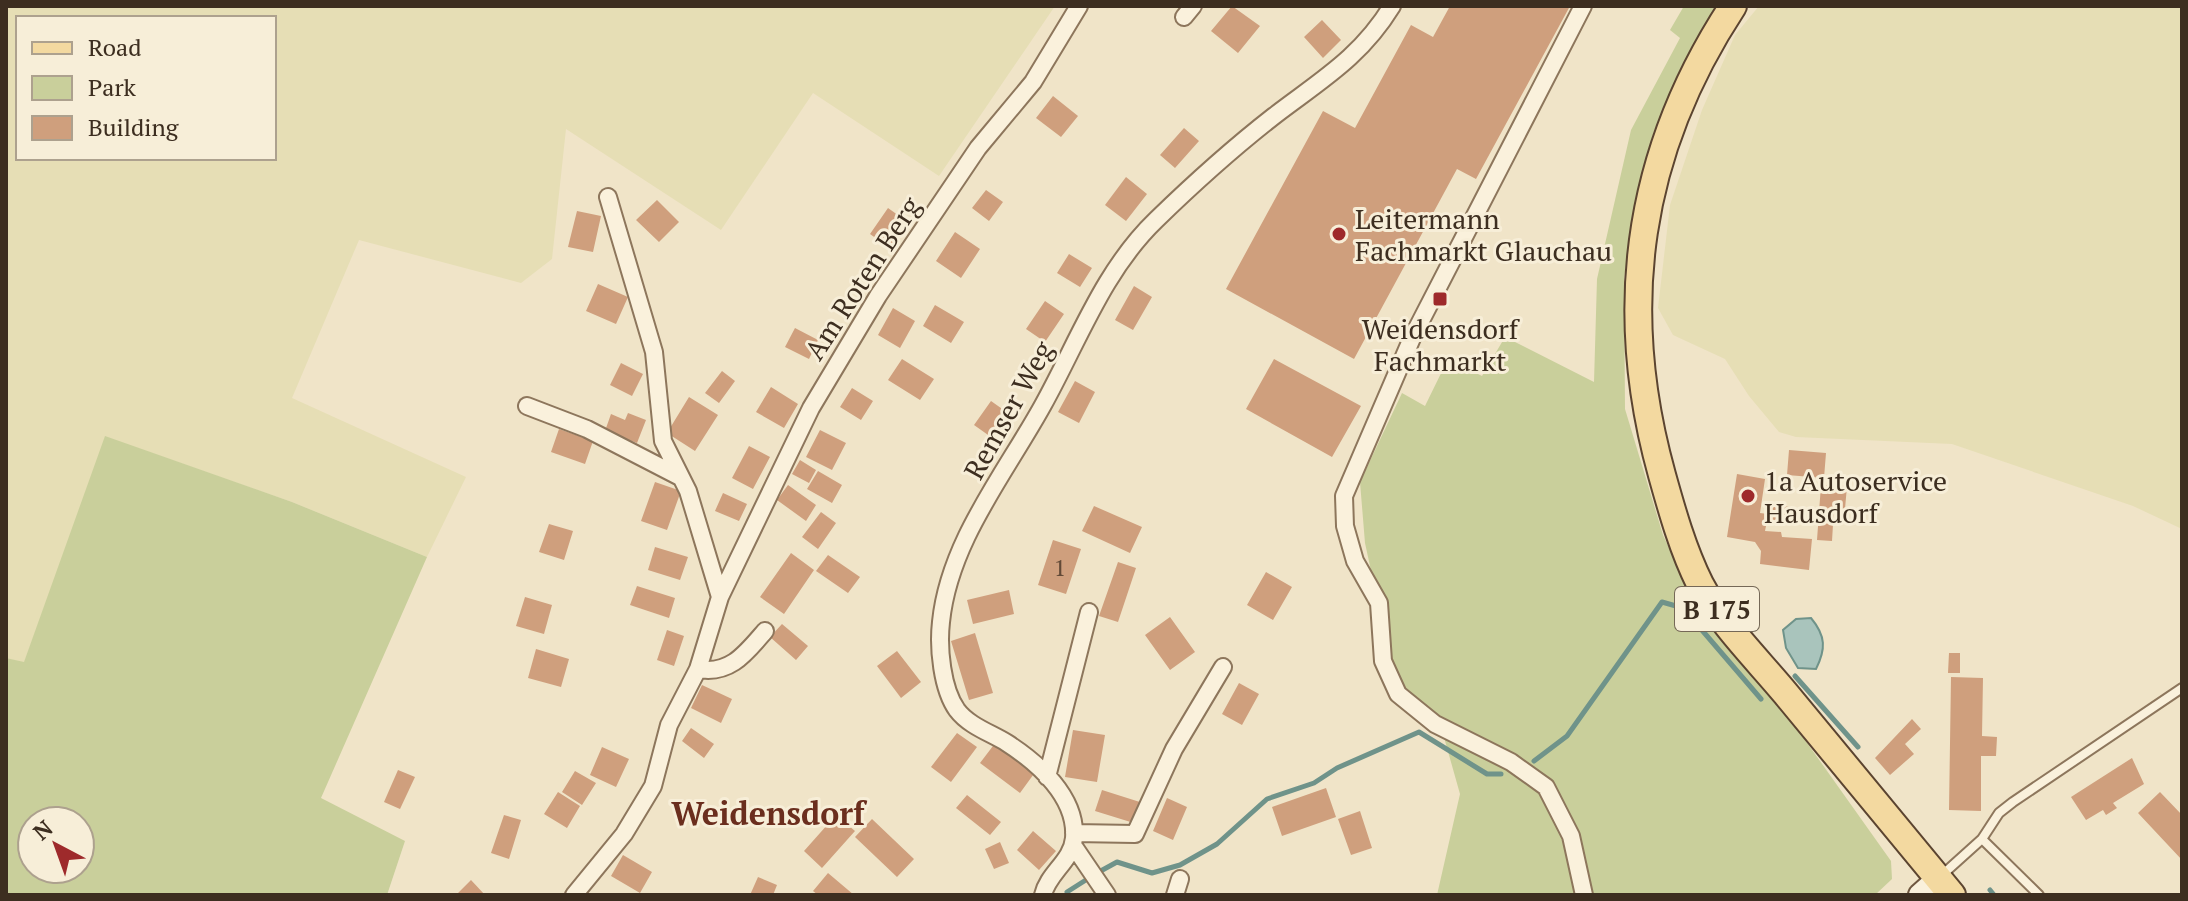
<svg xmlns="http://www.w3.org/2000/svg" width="2188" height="901" viewBox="0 0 2188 901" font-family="'PT Serif',serif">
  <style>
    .farmland { fill: #e6deb5; fill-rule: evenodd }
    .green { fill: #c9cf9b; fill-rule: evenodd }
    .water { fill: #a9c4bc; stroke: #6f938a; stroke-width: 2 }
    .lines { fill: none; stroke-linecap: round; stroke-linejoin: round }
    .stream { stroke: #6f938a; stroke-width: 5 }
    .building { fill: #cf9f7d }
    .service-casing { stroke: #8d765c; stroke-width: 12 }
    .minor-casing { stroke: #8d765c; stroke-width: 20 }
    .secondary-casing { stroke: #6f573f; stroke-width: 26 }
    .primary-casing { stroke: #5b4430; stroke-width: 30 }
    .service { stroke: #faf1dc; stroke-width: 8 }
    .minor { stroke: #faf1dc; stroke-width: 16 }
    .secondary { stroke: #faf1dc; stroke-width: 22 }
    .primary { stroke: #f3d9a0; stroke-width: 26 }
    .poi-dot { fill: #9e2a2b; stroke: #f7eed8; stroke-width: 3 }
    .labels { text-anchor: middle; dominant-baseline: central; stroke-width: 6; stroke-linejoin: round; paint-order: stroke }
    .number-label { font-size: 24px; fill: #624a37 }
    .shield { fill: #f7eed8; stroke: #756857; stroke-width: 2 }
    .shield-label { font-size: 26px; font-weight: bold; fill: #3d2e20 }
    .poi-label { font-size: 28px; fill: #3d2e20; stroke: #f7eed8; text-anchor: start }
    .street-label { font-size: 28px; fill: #3d2e20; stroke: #f7eed8 }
    .quarter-label { font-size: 32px; font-weight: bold; fill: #6b2e1e; stroke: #f7eed8 }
  </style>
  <rect width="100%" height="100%" fill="#f0e4c8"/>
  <path class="farmland" d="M6,6h1049l-116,170 -126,-83 -92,137 -155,-101 -14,130 -31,24 -162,-43 -67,158 174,79 -39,80 -135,-55 -186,-65 -82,226 -18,-5zM18,18h256v140h-256z
    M1759,6h423v523l-49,-23 -181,-62 -156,-7 -17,-5 -30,-36 -24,-37 -52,-24 -15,-27 12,-103 32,-95 33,-75z"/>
  <path class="green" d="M1684,6h34l-21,33 -43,92 -17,64 -13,83 1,131 38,126 32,69 88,105 108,152 1,18 -17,16h-438l23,-101 -22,-78 -31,-23 -15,-25 -27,-125 -5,-61 42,-89 23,13 23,-47 34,17 23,-39 89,45 3,-103 34,-149 49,-92 -10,-8z
    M105,436l187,66 135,55 -106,241 84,43 -18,54h-381v-237l18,4zM32,821h48v48h-48z"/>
  <path class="water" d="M1811,618c15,18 15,31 5,51l-18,-1 -12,-20 -3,-18 13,-11z"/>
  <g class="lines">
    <path class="stream" d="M1795,676l63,71
      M1534,761l33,-25 95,-134 21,6 78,91
      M1097,873l20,-11 35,11 28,-8 37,-21 50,-45 47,-16 23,-15 82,-36 68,42h14
      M1990,890l4,5
      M1067,892l22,-14"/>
  </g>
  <path class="building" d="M1232,6l28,20 -22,27 -27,-22z
    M1450,6h120l-94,173 -19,-10 -103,190 -128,-70 97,-178 32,17 56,-103 22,12z
    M1322,20l19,20 -18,18 -19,-21z
    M1053,96l25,20 -17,21 -25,-19z
    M1184,128l15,13 -24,27 -15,-13z
    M1126,177l21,17 -21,27 -21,-16z
    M986,190l17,12 -14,19 -17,-13z
    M657,200l22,22 -20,20 -23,-22z
    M888,208l21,15 -18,26 -21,-15z
    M577,211l24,5 -8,36 -25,-5z
    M955,232l25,17 -19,29 -25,-17z
    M1069,254l23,14 -12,19 -23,-14z
    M598,284l30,13 -12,27 -30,-13z
    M1134,286l18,11 -19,33 -18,-10z
    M1045,301l19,13 -19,28 -19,-13z
    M935,305l29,17 -13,21 -28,-17z
    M893,308l22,13 -15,27 -22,-13z
    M795,328l23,12 -9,19 -24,-12z
    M902,359l32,20 -14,21 -32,-20z
    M1274,359l87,47 -29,51 -86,-48z
    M621,363l22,11 -11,22 -22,-11z
    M722,371l13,10 -16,22 -14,-10z
    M1075,381l20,11 -16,31 -21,-11z
    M771,387l27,17 -14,24 -28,-16z
    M852,388l21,13 -12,19 -21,-13z
    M689,397l29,18 -23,36 -28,-18z
    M991,401l24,17 -17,24 -24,-17z
    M628,413l18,7 -9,23 -32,-12 6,-17 14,6z
    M559,429l34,12 -8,23 -34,-12z
    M820,430l26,13 -14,27 -26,-13z
    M749,446l21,11 -17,32 -21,-11z
    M1789,450l37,3 -2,25 -37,-3z
    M800,460l16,10 -7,13 -17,-9z
    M818,471l24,14 -10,18 -25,-14z
    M1737,474l28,5 -5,34 8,1 1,-9 22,2 -2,16 -22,-2 -2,10 16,1 1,5 30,2 -3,31 -49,-6 1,-13 -6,-9 -28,-5z
    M655,482l26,9 -14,39 -26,-9z
    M788,485l28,20 -10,16 -29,-21z
    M1821,485l26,1 -2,23 -11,-1 -2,33 -15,-1z
    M723,493l24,11 -8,17 -24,-10z
    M1094,506l48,21 -12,26 -48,-22z
    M821,512l15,11 -18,26 -16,-12z
    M549,524l24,7 -9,29 -25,-8z
    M1053,540l28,9 -15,45 -28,-9z
    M655,547l33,10 -8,23 -32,-10z
    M791,553l23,17 -30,44 -24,-17z
    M828,555l32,22 -12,16 -32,-22z
    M1118,562l18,6 -18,54 -19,-6z
    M1266,572l26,15 -19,33 -26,-15z
    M637,586l38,12 -6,20 -39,-13z
    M1009,590l5,24 -41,10 -6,-24z
    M525,597l27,8 -8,29 -28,-8z
    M1170,617l25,35 -25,18 -25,-35z
    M782,624l26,22 -12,14 -26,-23z
    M667,630l17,6 -10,30 -17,-6z
    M975,633l18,60 -24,7 -18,-59z
    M536,649l33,10 -8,28 -33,-9z
    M897,651l24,31 -20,16 -24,-32z
    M1949,653h11v20h-12z
    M1951,677l32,1 -1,58 15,1 -1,19h-15v55l-32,-1z
    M1239,683l20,11 -17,31 -20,-11z
    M702,685l30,14 -11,24 -30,-15z
    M1912,719l9,10 -16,15 9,10 -24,21 -15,-17z
    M691,728l23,16 -10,14 -22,-17z
    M1073,730l32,5 -8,47 -32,-5z
    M957,733l20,14 -26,35 -20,-15z
    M996,742l40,29 -16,22 -40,-30z
    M602,747l27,12 -13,28 -26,-12z
    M2132,758l12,26 -31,19 4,5 -11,7 -3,-5 -17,10 -15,-23z
    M398,770l17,7 -15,32 -16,-7z
    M575,771l21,12 -14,22 -20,-13z
    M1326,788l10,29 -54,19 -10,-29z
    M1102,790l41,13 -6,21 -42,-13z
    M558,792l22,14 -13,22 -23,-14z
    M2160,792l22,23v45l-44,-47z
    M967,795l34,27 -11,13 -34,-27z
    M1167,798l20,9 -14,33 -20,-9z
    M1360,811l12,37 -21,7 -13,-36z
    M504,815l17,5 -12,39 -18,-6z
    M836,815l19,16 -33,37 -18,-17z
    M872,819l42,40 -17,18 -42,-40z
    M1033,831l23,20 -17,19 -22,-20z
    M1000,842l9,21 -15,6 -9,-20z
    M623,855l29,17 -12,21 -29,-17z
    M828,873l26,22h-36l-5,-4z
    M758,877l19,8 -4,10h-23z
    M471,880l14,15h-29z"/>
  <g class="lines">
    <defs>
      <path id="service" d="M1982,839l57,56
        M1942,875l40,-36 17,-26 14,-11 169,-114"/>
      <path id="minor" d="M1583,6l-171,332 -68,158 1,30 10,35 24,42 4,58 15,33 37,30 76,38 35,25 25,49 13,59
        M1184,17l9,-11
        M608,197l46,155 9,89 25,50 32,106
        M527,406l60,23 93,48
        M698,669c32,6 48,-16 67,-38
        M1047,777l42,-165
        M1074,833l61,1 39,-85 49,-82
        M1073,845l34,50
        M574,895l50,-61 29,-48 16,-61 29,-56 22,-72 91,-189 67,-112 100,-148 55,-66 46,-76
        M1043,895c5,-22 29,-34 31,-57 3,-41 -36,-75 -67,-95 -16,-10 -38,-17 -50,-33 -15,-21 -19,-62 -16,-88 8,-80 64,-148 102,-217 35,-63 60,-134 113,-185 37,-36 77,-72 118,-104 47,-36 86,-58 118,-110
        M1175,895l5,-16"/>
      <path id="secondary" d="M1920,895l18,-16"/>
      <path id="primary" d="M1733,6c-96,146 -118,301 -71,469 10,36 21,75 38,109 21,40 57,75 86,110 55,67 110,134 166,201"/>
    </defs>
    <use href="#service" class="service-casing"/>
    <use href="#minor" class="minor-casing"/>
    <use href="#secondary" class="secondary-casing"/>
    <use href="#primary" class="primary-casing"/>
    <use href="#service" class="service"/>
    <use href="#minor" class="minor"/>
    <use href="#secondary" class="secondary"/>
    <use href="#primary" class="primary"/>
  </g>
  <g class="poi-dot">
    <circle cx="1339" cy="234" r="8"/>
    <rect x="1432" y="291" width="16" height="16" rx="4"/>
    <circle cx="1748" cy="496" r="8"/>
  </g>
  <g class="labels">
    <g class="number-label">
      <text x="1060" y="567">1</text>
    </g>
    <rect class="shield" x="1675" y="587" width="84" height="44" rx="6"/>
    <g class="shield-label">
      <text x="1717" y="609">B 175</text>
    </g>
    <g class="poi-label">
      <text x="1355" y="218">Leitermann<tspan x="1355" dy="32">Fachmarkt Glauchau</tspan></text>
      <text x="1440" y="328" text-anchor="middle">Weidensdorf<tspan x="1440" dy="32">Fachmarkt</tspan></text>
      <text x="1764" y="480">1a Autoservice<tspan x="1764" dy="32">Hausdorf</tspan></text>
    </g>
    <g class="street-label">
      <text transform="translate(862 278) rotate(-57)">Am Roten Berg</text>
      <text transform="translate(1008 410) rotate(-61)">Remser Weg</text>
    </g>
    <g class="quarter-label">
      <text x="768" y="813">Weidensdorf</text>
    </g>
  </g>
  <rect width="2188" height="901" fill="none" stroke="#3d2e20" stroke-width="16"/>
  <rect x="16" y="16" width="260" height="144" fill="#f7eed8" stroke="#ada18e" stroke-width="2"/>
  <rect x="32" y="42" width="40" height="12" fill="#f3d9a0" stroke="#ada18e" stroke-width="2"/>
  <text x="88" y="56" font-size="24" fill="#3d2e20">Road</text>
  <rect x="32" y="76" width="40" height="24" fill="#c9cf9b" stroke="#ada18e" stroke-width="2"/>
  <text x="88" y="96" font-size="24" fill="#3d2e20">Park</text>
  <rect x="32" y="116" width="40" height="24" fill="#cf9f7d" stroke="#ada18e" stroke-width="2"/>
  <text x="88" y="136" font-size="24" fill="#3d2e20">Building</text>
  <g transform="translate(56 845) rotate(319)"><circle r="38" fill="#f7eed8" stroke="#ada18e" stroke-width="2"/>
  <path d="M0-6L14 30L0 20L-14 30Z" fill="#9e2a2b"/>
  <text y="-12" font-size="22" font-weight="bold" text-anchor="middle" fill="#3d2e20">N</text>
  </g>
</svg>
